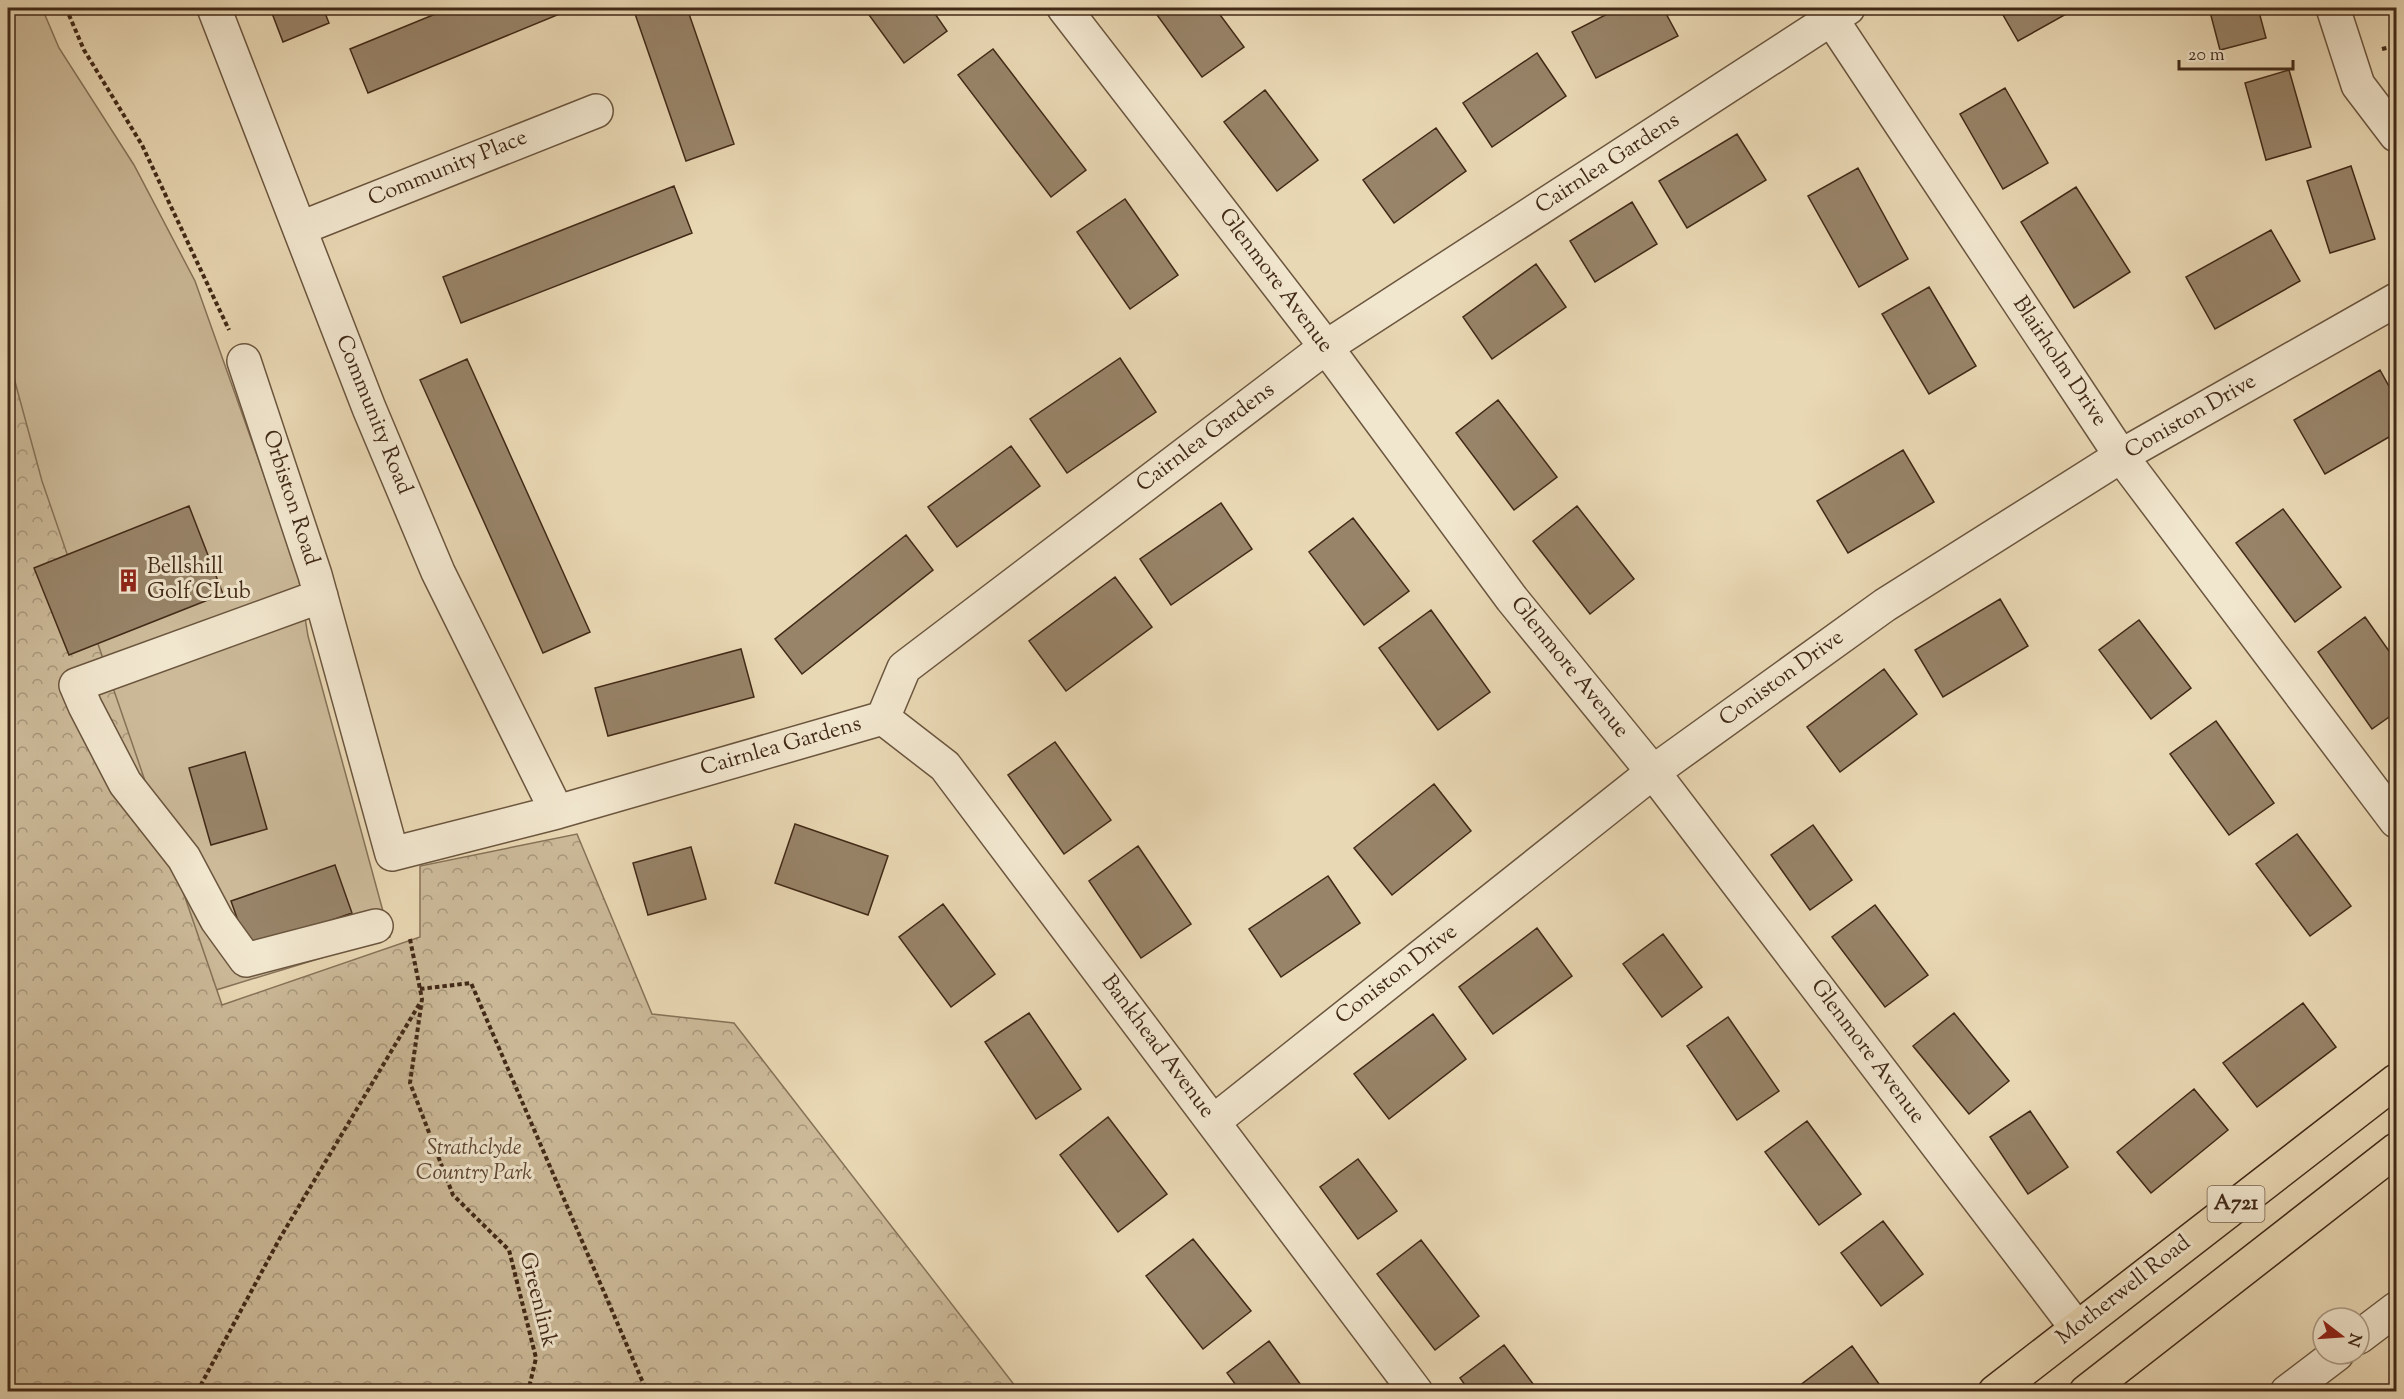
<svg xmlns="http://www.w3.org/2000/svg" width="2404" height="1399" viewBox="0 0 2404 1399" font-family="'Sorts Mill Goudy',serif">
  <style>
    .grass { fill: #ccba99; stroke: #867258; stroke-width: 1.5 }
    .park { fill: url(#park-crowns); stroke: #867258; stroke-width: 1.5 }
    .building { fill: #988469; stroke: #412917; stroke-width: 1.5 }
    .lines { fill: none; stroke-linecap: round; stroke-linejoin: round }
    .minor-casing { stroke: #6b553e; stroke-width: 36 }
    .major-casing { stroke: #412917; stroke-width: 36 }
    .path { stroke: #412917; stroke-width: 4; stroke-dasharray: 4.5 3; stroke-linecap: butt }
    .minor { stroke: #f1e6ce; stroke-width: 33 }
    .major { stroke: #e9d8b4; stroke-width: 33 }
    .labels { text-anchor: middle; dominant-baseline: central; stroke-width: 6; stroke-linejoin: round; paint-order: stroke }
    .shield { fill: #f1e6ce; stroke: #76624e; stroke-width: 1.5 }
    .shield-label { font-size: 21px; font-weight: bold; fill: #412917 }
    .street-label { font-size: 22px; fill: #412917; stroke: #f1e6ce }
    .poi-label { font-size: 22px; fill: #412917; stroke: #f1e6ce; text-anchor: start }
    .park-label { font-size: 22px; font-style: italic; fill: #5d4631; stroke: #f1e6ce }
  </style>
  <defs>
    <pattern id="park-crowns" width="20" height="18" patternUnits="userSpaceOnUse" patternTransform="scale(1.5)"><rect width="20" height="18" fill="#ccba99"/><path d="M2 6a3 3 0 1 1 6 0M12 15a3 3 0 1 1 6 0" fill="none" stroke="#a7977c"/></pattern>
  </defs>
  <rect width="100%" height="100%" fill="#e9d8b4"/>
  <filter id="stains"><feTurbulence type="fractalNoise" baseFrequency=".00333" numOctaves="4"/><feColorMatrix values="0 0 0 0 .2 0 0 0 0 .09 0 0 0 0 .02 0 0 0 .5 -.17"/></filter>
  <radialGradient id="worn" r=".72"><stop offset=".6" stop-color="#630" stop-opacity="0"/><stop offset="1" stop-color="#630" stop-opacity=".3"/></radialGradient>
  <path class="grass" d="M8,8h34l17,40 75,117 61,116 102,287 11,68 82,301 -174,53 -54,-94 -154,-305z"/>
  <path class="park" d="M8,356l34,125 180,524 198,-68v-71l157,-32 75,180 82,9 285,368h-1011z"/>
  <path class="building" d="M270,8h53l6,15 -46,19z
    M450,8h124l-206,85 -18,-44z
    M633,8h54l47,136 -48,17z
    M864,8h67l16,23 -43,32z
    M1152,8h63l29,39 -42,30z
    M1619,8h44l15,28 -82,42 -24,-46z
    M1999,8h78l-59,33z
    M2209,8h49l8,30 -46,12z
    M993,49l93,121 -35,27 -93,-122z
    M1537,53l29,43 -74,51 -29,-44z
    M2289,70l22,77 -45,13 -21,-77z
    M2005,88l43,75 -45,26 -43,-75z
    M1265,90l53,70 -41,31 -53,-69z
    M1436,128l30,43 -72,52 -31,-43z
    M1737,134l29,46 -79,48 -28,-47z
    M2351,166l24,73 -45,14 -23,-72z
    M1858,168l50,91 -49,28 -51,-91z
    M674,186l18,47 -231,90 -18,-46z
    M2076,187l54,85 -56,36 -53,-86z
    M1125,199l53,76 -48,34 -53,-77z
    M1632,202l25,42 -62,38 -25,-41z
    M2271,230l29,51 -85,48 -29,-52z
    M1536,264l30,43 -74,52 -29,-42z
    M1929,287l47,79 -47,28 -47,-80z
    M1120,358l36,54 -89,61 -37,-54z
    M467,359l123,273 -47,21 -123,-273z
    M2380,370l16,29v34l-71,41 -31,-54z
    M1498,400l59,77 -43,33 -58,-77z
    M1011,446l29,40 -83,61 -29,-40z
    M1903,450l31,52 -86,51 -31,-52z
    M1221,503l31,46 -81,56 -31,-46z
    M189,506l34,88 -154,61 -35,-87z
    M1577,506l57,73 -44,35 -57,-73z
    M2283,509l58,78 -46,35 -59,-79z
    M1353,518l56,73 -45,34 -55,-73z
    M906,535l27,35 -131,104 -27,-35z
    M1115,577l37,50 -86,64 -37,-50z
    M2000,599l28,47 -85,51 -28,-47z
    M1431,610l59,82 -52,38 -59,-82z
    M2365,617l31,44v51l-24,17 -54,-77z
    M2139,620l52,68 -40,31 -52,-69z
    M741,649l13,48 -146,39 -13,-48z
    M1884,669l33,45 -77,58 -33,-45z
    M2216,721l58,82 -45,32 -59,-81z
    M1055,742l56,78 -47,34 -56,-79z
    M245,752l22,77 -56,16 -22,-77z
    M1434,784l37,47 -79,64 -38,-47z
    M795,824l93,32 -20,59 -93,-32z
    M1813,825l39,55 -42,30 -39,-55z
    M2297,834l54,72 -41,30 -54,-72z
    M1138,846l53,78 -50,34 -52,-77z
    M691,847l15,52 -58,16 -15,-52z
    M335,865l17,48 -104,36 -17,-48z
    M1328,876l32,47 -79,54 -32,-48z
    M943,904l52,70 -44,33 -52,-70z
    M1875,905l53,70 -43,32 -53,-70z
    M1537,928l35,48 -79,58 -34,-47z
    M1663,934l39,53 -40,30 -39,-53z
    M2303,1003l33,44 -79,60 -34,-44z
    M1029,1013l52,76 -45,30 -51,-77z
    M1954,1013l55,68 -40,33 -56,-68z
    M1433,1014l33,45 -77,60 -35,-45z
    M1728,1017l51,74 -42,29 -50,-74z
    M2194,1089l34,41 -77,63 -34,-41z
    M2030,1111l38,56 -40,27 -38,-57z
    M1108,1117l59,77 -49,38 -58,-77z
    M1807,1121l54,73 -42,31 -54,-73z
    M1358,1159l39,52 -39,28 -38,-52z
    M1883,1221l40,53 -42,32 -40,-53z
    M1193,1239l58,72 -48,38 -57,-73z
    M1421,1240l58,76 -44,34 -58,-76z
    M1269,1341l37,51h-65l-14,-19z
    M1504,1345l35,47h-69l-10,-14z
    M1852,1346l32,45 -93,1z"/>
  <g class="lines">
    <defs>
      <path id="minor" d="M214,8l155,400 69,164 119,240
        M1064,8l262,339 186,252 141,173 423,555
        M1824,8l297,448 275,365
        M2333,8l25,77 38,50
        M301,228l295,-117
        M244,361l71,214 77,279 165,-42 326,-94
        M321,596l-245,89 9,21 40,77 59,75 33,62 29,40 130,-34
        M883,718l21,-50 422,-321 522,-339
        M883,718l62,48 471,626
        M1213,1122l440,-350 232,-167 236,-149 275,-156
        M2359,1337l37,-28
        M2287,1392l50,-38"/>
      <path id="major" d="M1995,1392l401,-311
        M2086,1392l310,-242"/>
    </defs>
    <use href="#minor" class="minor-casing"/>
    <use href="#major" class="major-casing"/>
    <path class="path" d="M66,8l18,42 58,95 87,185
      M2382,49l14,-3
      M410,939l12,60 -12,84 43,112 56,55 27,108 -8,34
      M420,989l51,-6 176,409
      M197,1392l83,-154 140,-235"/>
    <use href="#minor" class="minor"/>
    <use href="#major" class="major"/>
  </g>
  <defs>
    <symbol id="building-bare" viewBox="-9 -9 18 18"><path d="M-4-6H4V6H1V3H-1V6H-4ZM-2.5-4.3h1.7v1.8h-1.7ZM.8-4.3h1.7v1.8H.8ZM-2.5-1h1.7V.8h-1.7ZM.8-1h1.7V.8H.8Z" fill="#8f2418" stroke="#f1e6ce" stroke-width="2.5" paint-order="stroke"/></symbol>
  </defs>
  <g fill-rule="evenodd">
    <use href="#building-bare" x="112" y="564" width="33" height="33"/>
  </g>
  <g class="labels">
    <rect class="shield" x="2207.5" y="1186" width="57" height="36" rx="4.5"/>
    <g class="shield-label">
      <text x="2236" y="1204">A721</text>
    </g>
    <g class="street-label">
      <text transform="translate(1608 164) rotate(-33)">Cairnlea Gardens</text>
      <text transform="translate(448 169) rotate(-22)">Community Place</text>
      <text transform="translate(1275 281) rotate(53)">Glenmore Avenue</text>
      <text transform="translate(2059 362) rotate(56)">Blairholm Drive</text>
      <text transform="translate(373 415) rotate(68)">Community Road</text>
      <text transform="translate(2191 417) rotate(-30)">Coniston Drive</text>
      <text transform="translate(1206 438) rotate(-37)">Cairnlea Gardens</text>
      <text transform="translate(290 498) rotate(72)">Orbiston Road</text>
      <text transform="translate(1569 668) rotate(51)">Glenmore Avenue</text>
      <text transform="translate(1782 679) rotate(-36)">Coniston Drive</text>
      <text transform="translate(781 747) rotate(-16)">Cairnlea Gardens</text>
      <text transform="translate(1397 975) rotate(-38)">Coniston Drive</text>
      <text transform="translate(1157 1047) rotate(53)">Bankhead Avenue</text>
      <text transform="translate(1867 1052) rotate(53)">Glenmore Avenue</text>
      <text transform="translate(2124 1291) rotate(-38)">Motherwell Road</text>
      <text transform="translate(537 1300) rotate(76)">Greenlink</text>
    </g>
    <g class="poi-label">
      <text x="147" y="568">Bellshill<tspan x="147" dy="25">Golf CLub</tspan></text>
    </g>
    <g class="park-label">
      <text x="474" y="1149">Strathclyde<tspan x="474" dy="25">Country Park</tspan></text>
    </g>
  </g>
  <rect width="2404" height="1399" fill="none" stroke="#e9d8b4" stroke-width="30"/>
  <rect x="9" y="9" width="2386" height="1381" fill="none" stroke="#412917" stroke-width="3"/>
  <rect x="15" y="15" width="2374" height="1369" fill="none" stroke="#412917" stroke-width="1.5"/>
  <g transform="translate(2341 1336) rotate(107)"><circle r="28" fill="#f1e6ce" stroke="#ab9a85" stroke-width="1.5"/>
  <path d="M0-4.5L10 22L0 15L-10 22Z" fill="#8f2418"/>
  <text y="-9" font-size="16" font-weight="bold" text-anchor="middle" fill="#412917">N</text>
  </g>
  <path d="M2179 60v9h114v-9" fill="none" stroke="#412917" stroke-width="3"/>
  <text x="2188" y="60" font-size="18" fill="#412917" stroke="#f1e6ce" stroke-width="4.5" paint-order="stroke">20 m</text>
  <rect width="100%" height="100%" filter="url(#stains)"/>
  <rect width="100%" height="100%" fill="url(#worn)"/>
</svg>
